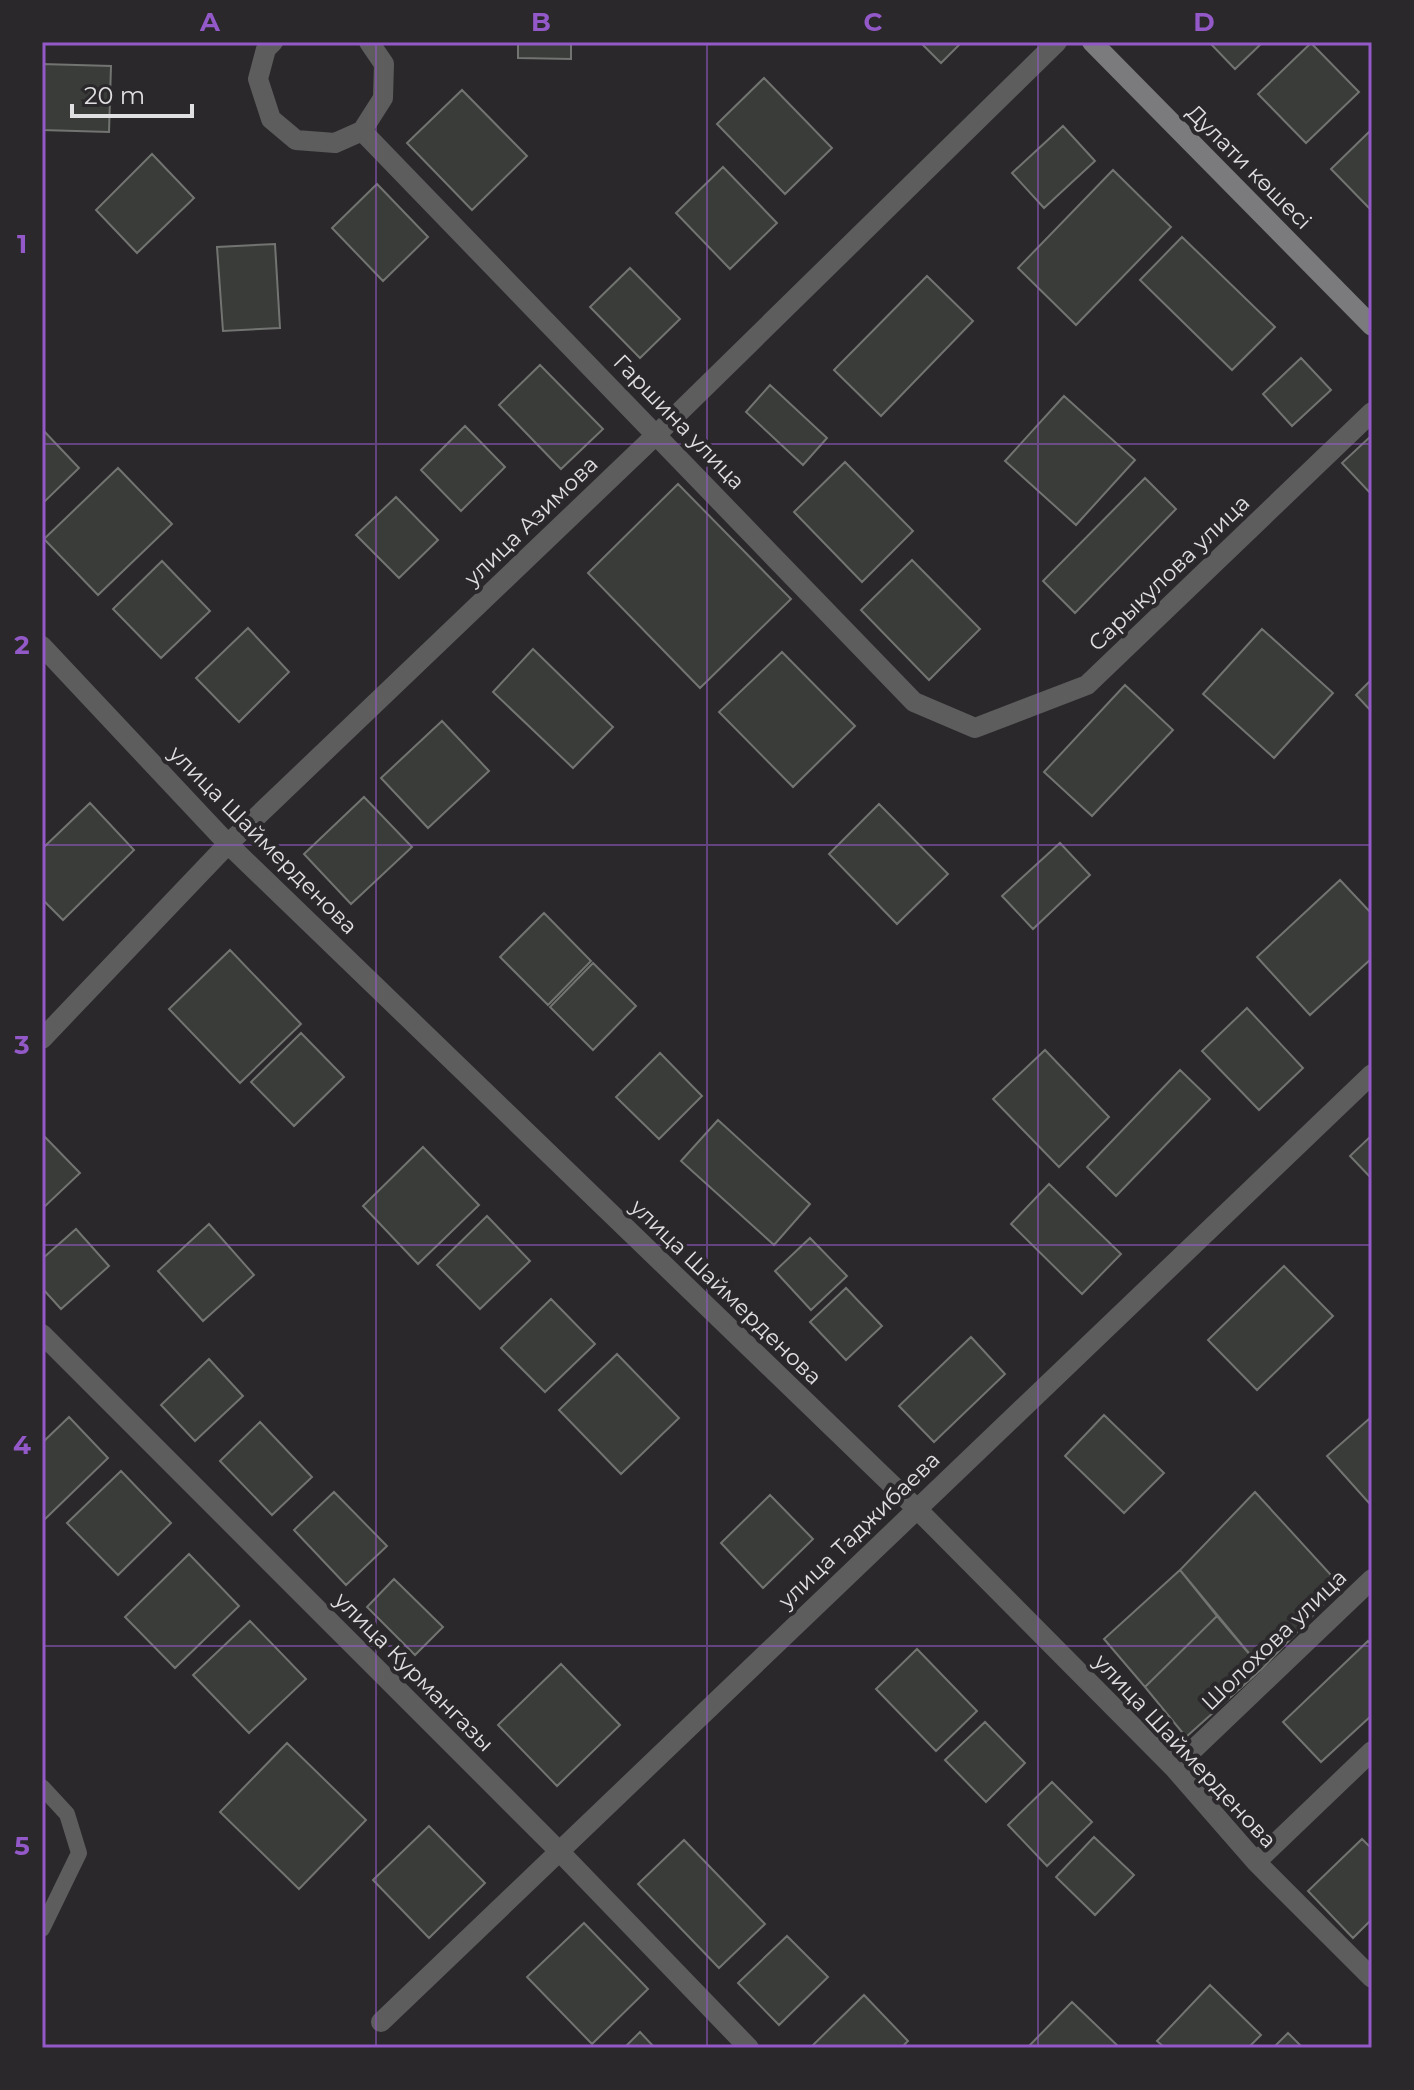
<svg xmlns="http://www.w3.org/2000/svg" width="1414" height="2090" viewBox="0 0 1414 2090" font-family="Montserrat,sans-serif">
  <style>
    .building { fill: #3a3c39; stroke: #727471; stroke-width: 2 }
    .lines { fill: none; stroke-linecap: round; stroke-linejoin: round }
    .service { stroke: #5e5d5e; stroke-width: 16 }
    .minor { stroke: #5e5d5e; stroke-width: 20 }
    .secondary { stroke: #7b7a7c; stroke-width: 20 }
    .grid { fill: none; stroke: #9459c8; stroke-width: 2; stroke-opacity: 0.55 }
    .labels { text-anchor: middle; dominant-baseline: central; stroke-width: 8; stroke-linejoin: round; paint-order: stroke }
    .street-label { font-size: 22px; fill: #e0dfe1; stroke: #2a282b }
    .neatline { fill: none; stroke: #9459c8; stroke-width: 3 }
    .grid-label { font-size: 26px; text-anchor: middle; font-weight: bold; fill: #9459c8 }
  </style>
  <rect width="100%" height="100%" fill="#2a282b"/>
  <path class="building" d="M518,42h53v17l-53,-1z
    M920,42h42l-21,21z
    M1209,42h54l-28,27z
    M1311,43l48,49 -53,51 -48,-49z
    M42,64l69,2 -2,66 -67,-2z
    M764,78l68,70 -47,46 -68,-70z
    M462,90l65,66 -55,54 -65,-67z
    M1063,126l32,35 -51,47 -32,-35z
    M1369,132l3,3v76l-41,-42z
    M152,154l42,44 -57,55 -41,-43z
    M723,167l54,56 -47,46 -54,-56z
    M1113,170l58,57 -95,98 -58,-57z
    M377,184l51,53 -45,44 -51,-53z
    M1182,237l93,90 -43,43 -92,-90z
    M275,244l5,84 -57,3 -6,-84z
    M630,268l50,51 -40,39 -50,-51z
    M927,276l46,45 -92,95 -47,-46z
    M1301,358l30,32 -39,36 -29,-32z
    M540,365l63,64 -42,40 -62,-64z
    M770,385l57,53 -24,27 -57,-53z
    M1064,396l71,64 -59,65 -71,-64z
    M465,426l40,41 -44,44 -40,-41z
    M42,429l37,39 -37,36z
    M1372,435v60l-30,-32z
    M845,462l68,69 -51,51 -68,-70z
    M118,468l54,56 -74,71 -54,-56z
    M1145,478l31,31 -101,104 -32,-32z
    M678,484l113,115 -91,89 -112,-115z
    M396,497l42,43 -39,38 -43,-43z
    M912,560l68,69 -51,51 -68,-70z
    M162,561l48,50 -49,47 -48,-49z
    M248,628l41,44 -50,50 -43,-44z
    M1262,629l71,64 -59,65 -71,-64z
    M533,649l80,78 -40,41 -80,-76z
    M782,652l73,74 -62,61 -74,-75z
    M1372,679v33l-16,-17z
    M1125,685l48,45 -81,86 -48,-44z
    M442,721l47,50 -61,57 -47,-50z
    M364,797l48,50 -61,57 -47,-50z
    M90,803l44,47 -71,70 -21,-21v-50z
    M879,804l69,70 -51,50 -68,-70z
    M1060,843l30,32 -57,54 -31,-33z
    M1340,880l32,34v44l-62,57 -53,-58z
    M544,913l47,48 -43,44 -48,-48z
    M230,950l71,74 -61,59 -71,-74z
    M593,963l43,43 -43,44 -43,-43z
    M1247,1008l56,60 -44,42 -57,-59z
    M301,1033l43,44 -50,49 -43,-44z
    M1045,1050l64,67 -50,50 -66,-68z
    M660,1053l42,43 -43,43 -43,-42z
    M1180,1070l30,29 -94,97 -29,-29z
    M718,1120l92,84 -36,41 -93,-84z
    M42,1134l38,39 -38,36z
    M1372,1135v44l-22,-23z
    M423,1147l56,58 -61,59 -55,-58z
    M1049,1184l72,70 -39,40 -71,-70z
    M487,1216l43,45 -50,48 -43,-44z
    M209,1224l45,51 -51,46 -45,-50z
    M76,1229l33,37 -48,43 -19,-21v-29z
    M810,1238l37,38 -36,34 -36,-39z
    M1284,1266l49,50 -76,74 -49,-50z
    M846,1288l36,38 -36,34 -36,-38z
    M551,1299l44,45 -50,48 -44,-44z
    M971,1337l34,37 -71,68 -35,-36z
    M617,1354l62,64 -58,56 -62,-64z
    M209,1359l34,37 -48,45 -34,-36z
    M1104,1415l60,58 -40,40 -59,-57z
    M69,1417l39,41 -63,61 -3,-3v-73z
    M1369,1419l3,4v77l-3,3 -42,-47z
    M260,1422l52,55 -40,38 -52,-54z
    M121,1471l50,52 -53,52 -51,-52z
    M334,1492l53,54 -41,39 -52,-55z
    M1255,1492l86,94 -79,83 -82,-99z
    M770,1495l43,44 -50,49 -42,-45z
    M189,1554l50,52 -64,62 -50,-51z
    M1180,1570l37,46 -72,71 -41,-48z
    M394,1579l49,48 -28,28 -48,-48z
    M1217,1616l45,53 -76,68 -41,-50z
    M250,1621l56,58 -57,54 -56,-58z
    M1368,1641l4,4v70l-51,47 -38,-40z
    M917,1649l60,62 -41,40 -60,-62z
    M561,1664l59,61 -63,61 -59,-61z
    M985,1722l40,41 -39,39 -41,-42z
    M287,1743l79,77 -67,69 -79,-77z
    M1052,1782l40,40 -45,44 -39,-41z
    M429,1826l56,57 -56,55 -56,-58z
    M1094,1837l40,38 -39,40 -39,-38z
    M1362,1839l10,10v70l-19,19 -45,-47z
    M684,1840l81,84 -46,44 -81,-84z
    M584,1923l64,66 -56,55 -65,-67z
    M787,1936l41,41 -49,48 -41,-42z
    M1210,1985l51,50 -13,13h-83l-8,-7z
    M864,1995l44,46 -7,7h-91z
    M1072,2002l48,46h-93z
    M640,2032l15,16h-31z
    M1288,2033l15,15h-30z"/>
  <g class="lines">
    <path class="service" d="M42,1787l25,27 12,39 -37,76"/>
    <path class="minor" d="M273,42l-7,7 -8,30 13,40 25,21 39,3 27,-12 21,-33 1,-34 -15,-22
      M362,131l552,571 61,26 112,-43 285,-273
      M42,646l186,198 688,664 258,260 82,94 116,116
      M42,1039l186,-195 430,-411 399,-391
      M42,1334l516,516 191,198
      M1174,1768l198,-189
      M1256,1862l116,-111
      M381,2022l991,-948"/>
    <path class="secondary" d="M1092,42l280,284"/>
  </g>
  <path class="grid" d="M376,42v2006M707,42v2006M1038,42v2006M42,444h1330M42,845h1330M42,1245h1330M42,1646h1330"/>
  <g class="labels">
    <g class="street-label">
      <text transform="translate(1249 167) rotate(45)">Дулати көшесі</text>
      <text transform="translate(679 422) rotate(46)">Гаршина улица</text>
      <text transform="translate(531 521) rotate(-44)">улица Азимова</text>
      <text transform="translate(1169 573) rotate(-44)">Сарыкулова улица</text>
      <text transform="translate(263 840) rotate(45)">улица Шаймерденова</text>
      <text transform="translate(726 1292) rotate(44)">улица Шаймерденова</text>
      <text transform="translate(859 1530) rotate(-44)">улица Таджибаева</text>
      <text transform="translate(1274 1640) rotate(-44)">Шолохова улица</text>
      <text transform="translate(414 1672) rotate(45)">улица Курмангазы</text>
      <text transform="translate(1185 1751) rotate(47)">улица Шаймерденова</text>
    </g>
  </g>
  <rect width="1414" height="2090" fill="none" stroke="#2a282b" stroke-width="88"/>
  <path d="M72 104v12h120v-12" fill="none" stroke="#e0dfe1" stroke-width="4"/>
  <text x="84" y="104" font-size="24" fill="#e0dfe1" stroke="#2a282b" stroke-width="6" paint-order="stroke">20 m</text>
  <rect x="44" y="44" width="1326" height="2002" class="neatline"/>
  <g class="grid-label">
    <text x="210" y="31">A</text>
    <text x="541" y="31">B</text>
    <text x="873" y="31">C</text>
    <text x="1204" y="31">D</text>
    <text x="22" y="253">1</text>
    <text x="22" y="654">2</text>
    <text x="22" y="1054">3</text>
    <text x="22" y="1454">4</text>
    <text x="22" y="1855">5</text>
  </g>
</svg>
